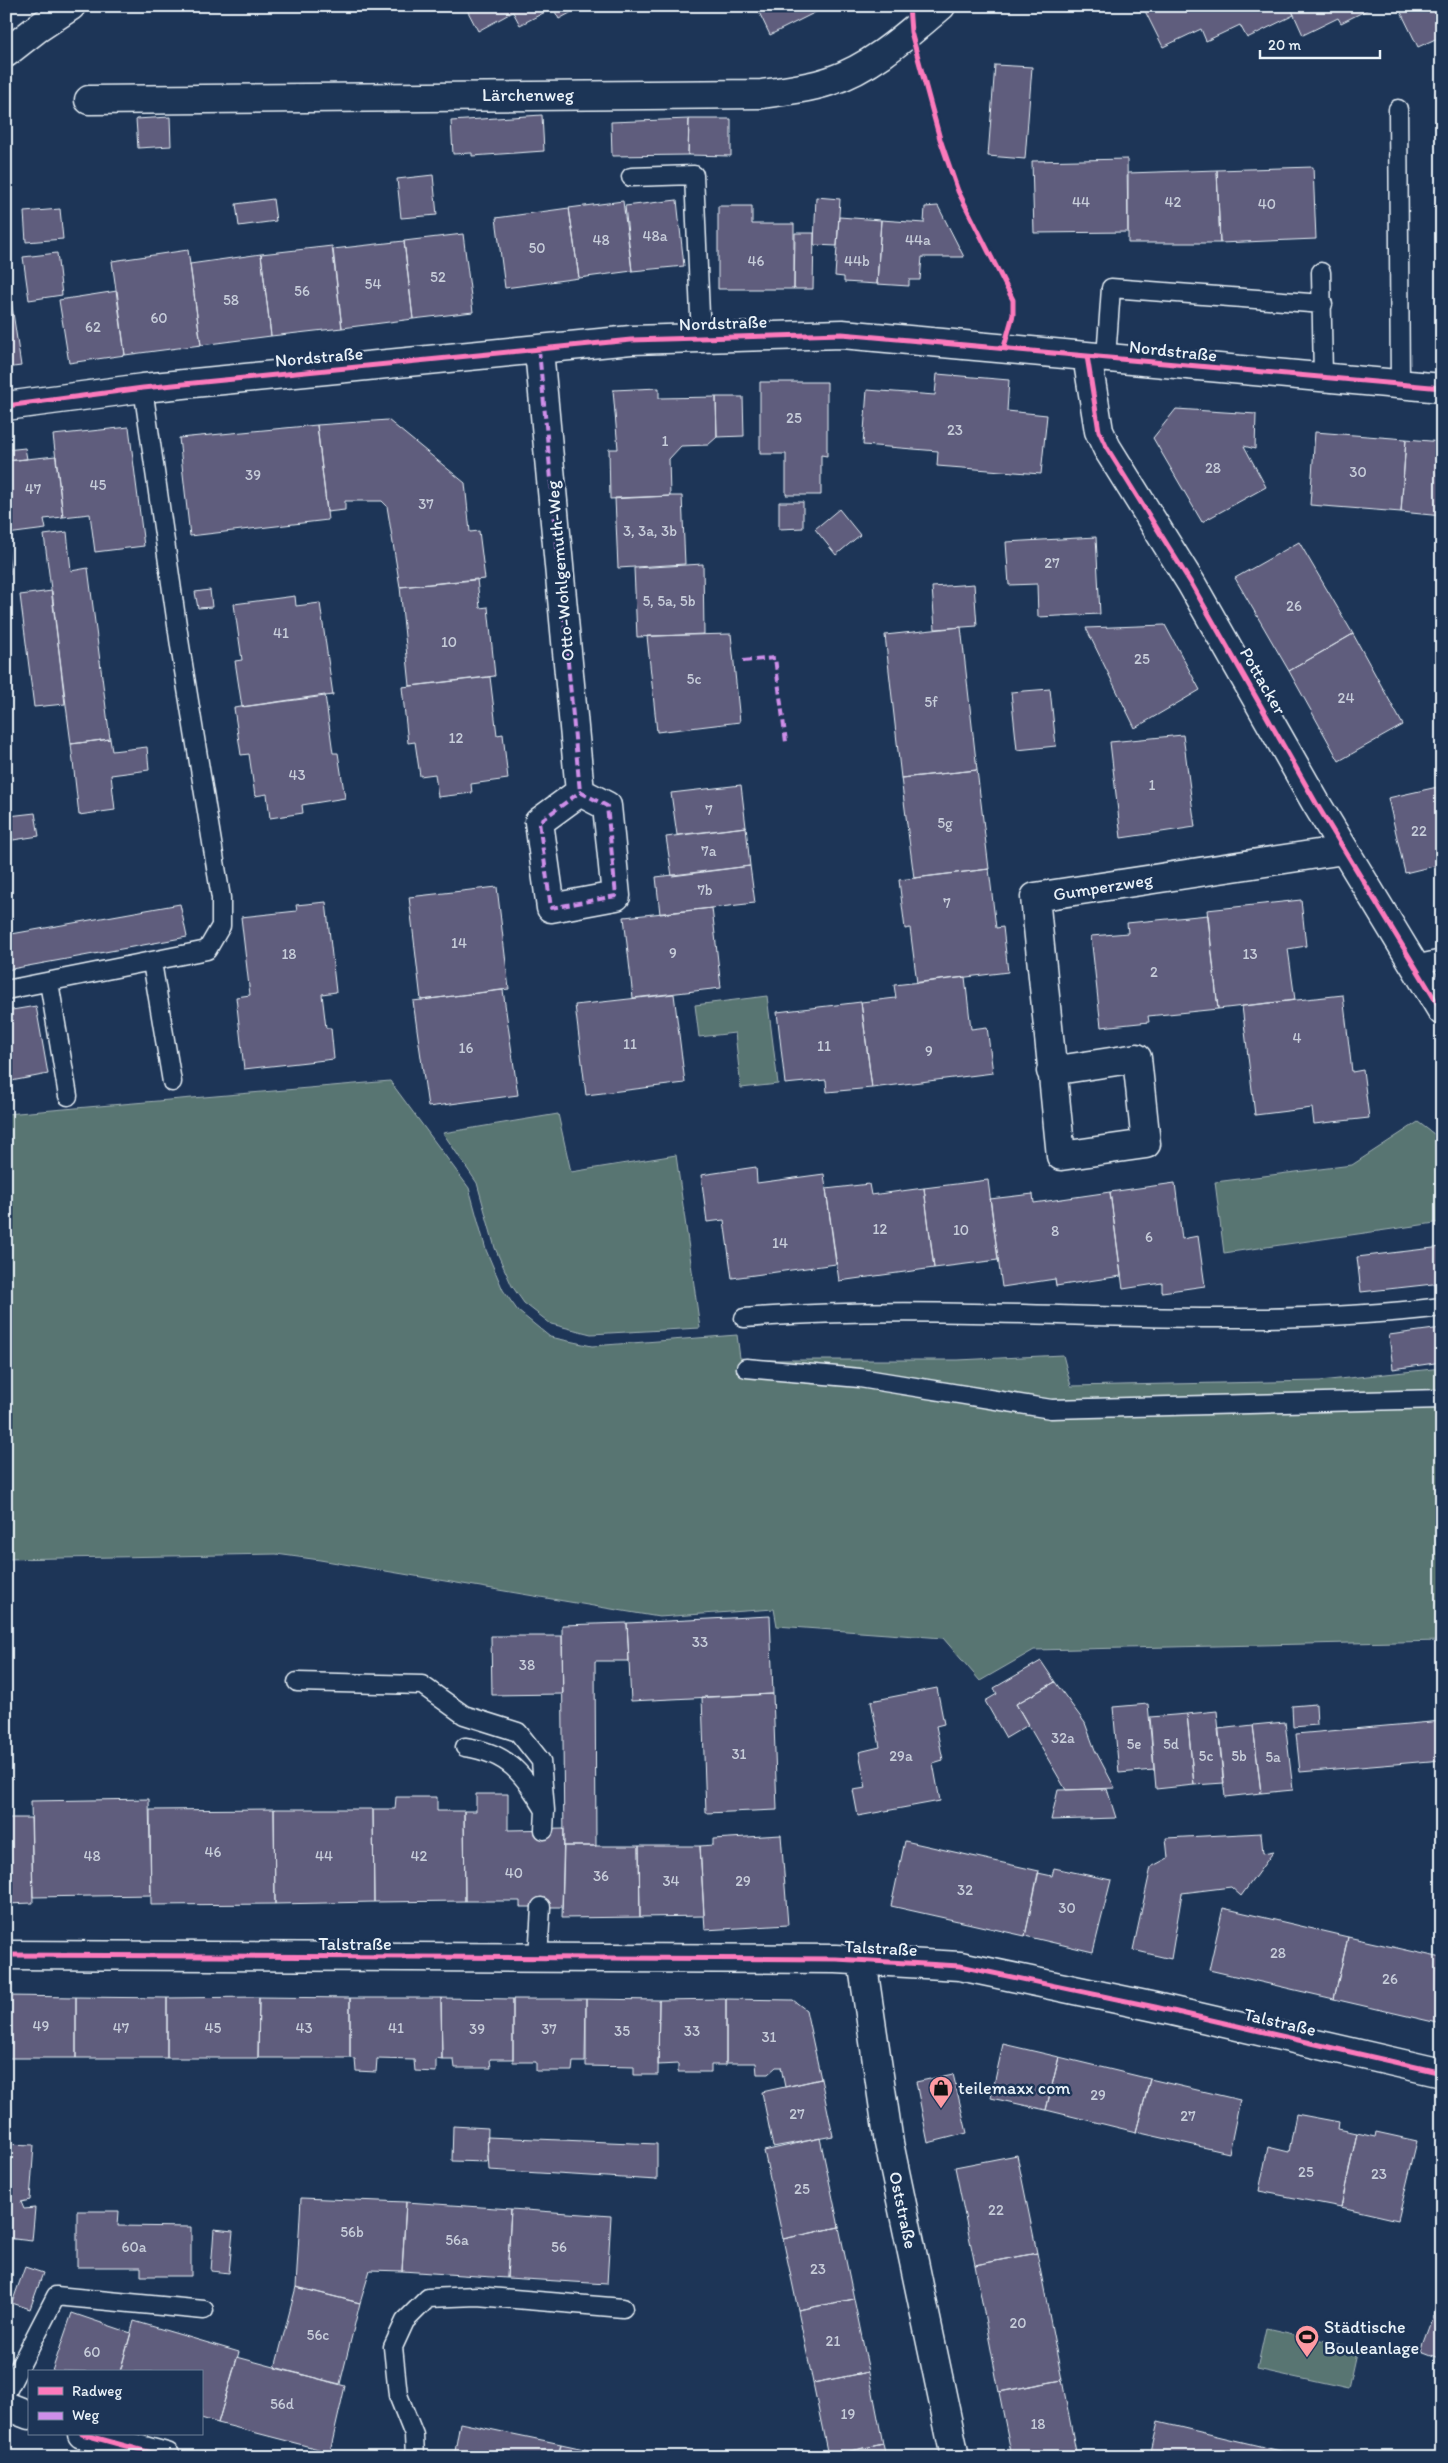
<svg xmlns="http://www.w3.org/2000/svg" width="1448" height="2463" viewBox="0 0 1448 2463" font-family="Itim,sans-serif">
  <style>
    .green { fill: #597472; stroke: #a0b2b5 }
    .building { fill: #5f5d7d; stroke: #e8f1f8 }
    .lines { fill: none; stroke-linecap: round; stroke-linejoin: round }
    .service-casing { stroke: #e8f1f8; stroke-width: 21 }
    .minor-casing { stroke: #e8f1f8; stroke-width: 31 }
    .tertiary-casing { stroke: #e8f1f8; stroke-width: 31 }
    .secondary-casing { stroke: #e8f1f8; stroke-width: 31 }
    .service { stroke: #1d3557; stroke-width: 18 }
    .minor { stroke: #1d3557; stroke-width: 28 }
    .tertiary { stroke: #1d3557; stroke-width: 28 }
    .secondary { stroke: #1d3557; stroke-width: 28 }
    .quiet { stroke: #ce8fe9; stroke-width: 4; stroke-dasharray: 8 4; stroke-linecap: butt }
    .cycleway-casing { stroke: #1d3557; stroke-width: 8 }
    .cycleway { stroke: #fd7abc; stroke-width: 5 }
    .labels { text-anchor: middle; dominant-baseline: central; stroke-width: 5; stroke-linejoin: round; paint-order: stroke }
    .number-label { font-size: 15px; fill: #c6ccd9 }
    .street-label { font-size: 18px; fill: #e8f1f8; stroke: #1d3557 }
    .poi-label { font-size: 18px; fill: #e8f1f8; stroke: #1d3557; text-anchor: start }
  </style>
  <rect width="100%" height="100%" fill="#1d3557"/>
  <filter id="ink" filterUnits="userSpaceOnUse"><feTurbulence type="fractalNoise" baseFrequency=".02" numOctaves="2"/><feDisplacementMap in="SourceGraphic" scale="10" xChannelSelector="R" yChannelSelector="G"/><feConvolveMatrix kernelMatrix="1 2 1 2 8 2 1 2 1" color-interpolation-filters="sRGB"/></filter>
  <g filter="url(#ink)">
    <path class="green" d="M767,996l11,88 -37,4 -6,-55 -36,4 -4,-32z
      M390,1081l79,107 17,62 17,40 15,21 32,26 42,9 145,-11 3,23 22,2h196l105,-5 8,31 249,-5 122,-13v273l-408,9 -54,31 -37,-43 -166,-12 -3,-17 -115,8 -339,-57 -44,-6 -270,5v-445z
      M558,1114l13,58 105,-17 24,173 -109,6 -40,-10 -27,-21 -12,-17 -17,-38 -18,-65 -34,-50z
      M1418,1122l24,18v82l-218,31 -9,-71 137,-17z
      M1266,2328l91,20 -9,41 -91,-20z"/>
    <path class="building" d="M465,6h118l-24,13 -6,-11 -33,17 -7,-13 -35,19z
      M756,6h72l-58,29z
      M1290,6h85l-34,17 -3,-5 -35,17z
      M1290,6l4,9 -47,23 -7,-13 -34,16 -5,-12 -38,18 -20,-40z
      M1398,6h44v30l-24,11z
      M995,65l37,2 -7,92 -37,-3z
      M542,115l2,36 -72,5v-3l-19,1 -2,-33z
      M170,117l1,29 -33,2 -2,-29z
      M689,119l-1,36 -76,1 -1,-34z
      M689,119h42v37l-43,-1z
      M1127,159l1,73 -94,1 -2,-72z
      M1313,167l3,72 -96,4 -3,-73z
      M1217,170l3,73h-92v-70z
      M433,175l4,40 -36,3 -4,-39z
      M816,197l24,2 -3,47 -23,-1z
      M273,199l3,22 -37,5 -3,-22z
      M677,200l7,66 -52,5 -7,-65z
      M623,201l9,70 -53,7 -10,-70z
      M718,206h34v18h42v65h-76z
      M938,206l26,51h-42l-2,23h-11v6l-32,-2 4,-64 43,3 1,-16z
      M569,208l10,70 -74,10 -9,-70z
      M60,209l3,30 -37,3 -2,-30z
      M839,217l42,3 -4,64 -33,-2v-5l-9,-1z
      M795,233h19l-1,56h-19z
      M463,234l10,78 -60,7 -9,-78z
      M404,241l9,78 -71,9 -9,-79z
      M332,246l10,82 -71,8 -10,-82z
      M188,250l13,95 -76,10 -13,-94z
      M57,253l5,42 -33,5 -6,-43z
      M261,254l10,82 -70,9 -11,-81z
      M6,266l15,100 -15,2z
      M117,291l8,64 -56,8 -10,-63z
      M937,374l72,6 -2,31 40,4 -6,59 -104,-8 1,-15 -75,-6 4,-55 68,5z
      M760,382h67v74l-6,-1v40h-35v-41h-26z
      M659,388v10l57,-1 1,40 -9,8 -27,1 -12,13 1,37 -60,3 -1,-50h9l-5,-59z
      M716,397h27l1,39 -27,1z
      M1176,409l80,5 -1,35 -11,-3 22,41 -64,35 -49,-84z
      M388,420l77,63 5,49 9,-1 6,48 -85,8 -13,-81 -5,-5h-37v9l-18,2 -10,-87z
      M317,425l11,95 -138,16 -11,-98z
      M129,427l15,119 -49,6 -5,-38 -27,3 -10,-82z
      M1315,432l91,7 -5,73 -91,-7z
      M1406,439l36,3v74l-41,-4z
      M25,448l2,11 -21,2v-11z
      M56,456l7,61 -19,2 2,10 -39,5 -1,-73z
      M670,496h12l3,68 -67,4 -3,-70z
      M779,502h24v26l-24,1z
      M839,509l21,26 -24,20 -21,-26z
      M67,532l4,39 17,-3 22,171 -39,5 -27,-209z
      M1096,537l4,77 -62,3 -1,-33 -28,1 -3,-43z
      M6,540l5,34h-5z
      M1299,542l54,92 -64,37 -54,-93z
      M703,564l1,70 -67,3 -3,-69z
      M477,579l3,29 8,-1 7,69 -85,10 -10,-99z
      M974,584l3,42 -42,3 -3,-42z
      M210,590l2,17 -14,1 -3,-16z
      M52,591l13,113 -31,3 -14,-112z
      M295,596l1,10 24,-3 13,92 -91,12 -7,-46 7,-1 -8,-56z
      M1165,625l35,65 -65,38 -49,-100z
      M961,627l16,143 -76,8 -16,-143z
      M731,634l9,88 -83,10 -10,-96z
      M1353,634l50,91 -64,36 -50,-90z
      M490,677l7,58 6,-1 5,45 -37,5 1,9 -34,4 -3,-23 -15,2 -5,-34 -7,1 -6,-56z
      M1050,689l6,57 -39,4 -6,-58z
      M325,695l8,58h5l7,45 -43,7 1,8 -33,5 -3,-24 -12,2 -6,-42 -8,1 -7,-47z
      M1183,735l12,92 -74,11 -11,-96z
      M110,739l2,12 35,-4 2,23 -38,5 4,35 -36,5 -8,-71z
      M977,770l12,99 -75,9 -13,-100z
      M741,785l5,42 -69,8 -6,-42z
      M1442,786v78l-37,9 -17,-75z
      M35,813l4,23 -26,4 -4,-24z
      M746,827l4,39 -78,10 -6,-39z
      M750,866l5,37 -95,11 -4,-37z
      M989,869l7,59 7,-1 5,45 -91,11 -7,-55 -5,1 -6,-49z
      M497,887l12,102 -88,11 -12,-103z
      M1301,900l5,46 -18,3 7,51 -77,9 -11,-99z
      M326,902l10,90 -14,2 4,34h5l3,31 -90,10 -8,-72 14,-2 -9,-78 56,-6 -1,-6z
      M180,904l7,33 -181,33v-35z
      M712,908l9,80 -88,10 -9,-81z
      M1208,915l10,94 -70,7 1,6 -48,5 -10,-91 37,-3 -1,-10z
      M965,977l6,52 16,-2 6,46 -121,15 -11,-86 35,-4 -2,-13z
      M503,990l15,105 -90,12 -15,-106z
      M674,994l11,89 -99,12 -11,-90z
      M1343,995l9,77 11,-2 6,48 -55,6 -2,-16 -57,7 -13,-109z
      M861,1002l11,86 -45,4 -1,-12 -41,4 -8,-72z
      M36,1006l12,68 -42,8v-71z
      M756,1167l1,16 67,-9 12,90 -104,14 -8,-58 -17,2 -6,-47z
      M988,1180l10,80 -64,8 -10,-80z
      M1175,1183l7,56 16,-3 7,50 -43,6v-9l-39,6 -13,-97z
      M869,1184l2,11 53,-7 10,80 -95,13 -13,-92z
      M1110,1192l11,84 -65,10 -1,-7 -53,8 -12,-88 43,-5 1,9z
      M1442,1247v36l-81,9 -4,-35z
      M1442,1328v34l-49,7 -4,-34z
      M770,1616l3,78 -142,7 -4,-78z
      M627,1623l2,38h-34l1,185h-32l-2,-221z
      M491,1636h71l1,58 -71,1z
      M1041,1661l14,21 -39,22 12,21 -22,13 -21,-37 12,-7 -3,-6z
      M1055,1682l30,41 10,27 20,38 -49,2 -50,-86z
      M937,1688l7,36 -8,2 7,34 -10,3 7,38 -82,15 -5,-26 13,-2 -7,-36 21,-5 -9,-46z
      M773,1694l4,116 -71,3 -4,-116z
      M1148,1704l6,66 -35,3 -6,-66z
      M1316,1704l1,21 -24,2 -1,-21z
      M1217,1711l7,72 -30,2 -7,-71z
      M1187,1714l7,71 -38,4 -6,-72z
      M1442,1721v39l-142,12 -4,-38z
      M1285,1722l8,68 -32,3 -8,-68z
      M1253,1725l8,68 -36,4 -7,-68z
      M1107,1789l9,29 -65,2 7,-30z
      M476,1794h32v36l56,-1 -2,78h-42v-6h-55l-1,-90h12z
      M396,1797h41v14h27l1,90 -91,1 -1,-93h22z
      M149,1799l2,96 -118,2 -2,-96z
      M274,1809h99l1,93 -99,2z
      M274,1809l1,95 -124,1 -1,-95z
      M6,1818h25l2,85 -27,1z
      M1261,1833l2,20 11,-2 -33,45 -10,-9 -49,6 -11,66 -38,-9 18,-83 17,-9 -2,-20z
      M781,1835l7,90 -83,5 -5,-84 13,-1v-6z
      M905,1841l134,30 -14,65 -134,-30z
      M564,1846h75l1,71 -78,1z
      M639,1846h61l4,70 -64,1z
      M1054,1868l57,12 -18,72 -68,-16 13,-63 14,3z
      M1223,1908l125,29 -14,62 -125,-29z
      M1348,1937l94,21v66l-108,-25z
      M6,1996h1l-1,60z
      M7,1996l69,1v61h-70z
      M76,1997l91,1v60h-91z
      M259,1997l91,1v60h-92z
      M259,1997l-1,61h-91v-60z
      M350,1998h91l1,62 -6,-1v13l-21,-1 -1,-11 -37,-1 -1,13 -20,-1 -1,-12 -5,-1z
      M441,1998l72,1v60h-23l1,9h-36l-1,-8h-12z
      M513,1999h73l-1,63h-12l-1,9h-36v-9h-23z
      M586,1999l73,1 -1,75h-24v-8l-48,-1z
      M726,1999l67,1 13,10 15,69 -36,8 -4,-20h-5l-8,7h-11l-1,-11h-30z
      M726,1999v66h-15v7h-33v-8l-20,1 1,-65z
      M1003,2044l56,13 -13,53 -55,-12z
      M1059,2057l91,22 -14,53 -90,-22z
      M953,2074l14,59 -39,10 -12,-61z
      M821,2079l12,57 -60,11 -11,-55z
      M1150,2079l90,21 -11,53 -93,-21z
      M1296,2114l43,8 -1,7 19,4 -16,74 -82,-16 9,-44 21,5z
      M453,2126l35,2 -1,34 -35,-1z
      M1376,2132l41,9 -19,79 -57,-13 16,-74 18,4z
      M487,2137l170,7v36l-168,-10z
      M820,2138l19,89 -56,12 -19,-88z
      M6,2144l28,1 -4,55 -9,2 3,7 11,-1 -3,33 -26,-3z
      M1017,2155l20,98 -62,12 -20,-98z
      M301,2198l105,4 -4,69 -32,-1 -10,33 -64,-16z
      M406,2202l105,7 -4,69 -105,-7z
      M511,2209l100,7 -4,68 -100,-6z
      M77,2211h42l-1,15 73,1v49h-50v-9h-64z
      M839,2227l15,72 -56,11 -15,-71z
      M214,2229l19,2 -4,42 -18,-2z
      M1037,2253l25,127 -63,12 -24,-127z
      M25,2267l18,6 -13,36 -18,-6z
      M296,2287l64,16 -20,81 -65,-16z
      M6,2290l4,2 -4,10z
      M1442,2294v65l-21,-8z
      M854,2299l15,73 -56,11 -15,-73z
      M72,2313l59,20 -11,39 -68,-1z
      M134,2321l105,31 -21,71 -17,-5v-46h-81z
      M237,2357l108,29 -15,66 -112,-29z
      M869,2372l14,72 -55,12 -15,-73z
      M1062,2380l15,77h-65l-13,-65z
      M1158,2422l110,26 36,9h-154z
      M460,2423l101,21 -3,13h-104z
      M561,2444l60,13h-63z
      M883,2444l3,13h-58v-1z"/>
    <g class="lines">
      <defs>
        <path id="service" d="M1398,109l2,276
          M631,177l63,-2 7,163
          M1321,272l2,105
          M1106,358l5,-70 212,16
          M152,962l20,120
          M1414,965l28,-6
          M49,982l19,114
          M6,990l201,-40 14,-24v-28l-41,-252 -37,-258
          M744,1318c232,-19 466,17 698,-11
          M746,1368l114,10 191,31 391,-10
          M297,1682l125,3 42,30 54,17 23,29 4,49c-22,-36 -36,-57 -80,-63
          M544,1830l1,-20
          M538,1959l3,-52
          M6,2393l50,-97 148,14
          M415,2457l-1,-22 -16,-40 -5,-48 12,-26 23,-23 49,-2 146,12"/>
        <path id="minor" d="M89,100l673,-6c23,-3 47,-6 68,-13 43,-14 78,-47 111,-75
          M539,350l41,442
          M1087,356l12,75 8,17 84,135 125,220 126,208
          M6,406l137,-18 488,-48 211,-6 600,54
          M580,792l27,14 9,90 -65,12 -12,-86z
          M1051,1071l86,-13 9,86 -85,12 -26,-259 309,-47
          M6,1955l830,4 124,7 195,41 287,66
          M862,1960l27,183 66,314"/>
        <path id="tertiary" d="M6,53l32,-25 33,-22"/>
        <path id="secondary" d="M6,2406l23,9
          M82,2434l84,23"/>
      </defs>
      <use href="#service" class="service-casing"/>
      <use href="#minor" class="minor-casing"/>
      <use href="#tertiary" class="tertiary-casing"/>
      <use href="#secondary" class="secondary-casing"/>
      <use href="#service" class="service"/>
      <use href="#minor" class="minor"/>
      <use href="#tertiary" class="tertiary"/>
      <use href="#secondary" class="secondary"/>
      <path class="quiet" d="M539,350l41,442
        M743,661l32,-3 11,84
        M580,792l27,14 9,90 -65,12 -12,-86z"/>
      <defs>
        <path id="cycleway" d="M909,6l2,26 29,107 18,52 55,109v15l-9,32
          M1087,356l12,75 8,17 84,135 125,220 126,208
          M6,406l137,-18 488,-48 211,-6 600,54
          M6,1955l830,4 124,7 195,41 287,66
          M82,2434l84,23"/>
      </defs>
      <use href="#cycleway" class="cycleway-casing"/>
      <use href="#cycleway" class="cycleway"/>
    </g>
  </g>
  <defs>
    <symbol id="shop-pin" viewBox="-11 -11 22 30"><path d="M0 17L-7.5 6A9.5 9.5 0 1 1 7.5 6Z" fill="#ff9aa2" stroke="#1d3557"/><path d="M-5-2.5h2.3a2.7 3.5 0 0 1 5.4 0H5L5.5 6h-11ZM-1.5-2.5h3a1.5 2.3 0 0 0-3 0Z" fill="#111"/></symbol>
    <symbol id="stadium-pin" viewBox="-11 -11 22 30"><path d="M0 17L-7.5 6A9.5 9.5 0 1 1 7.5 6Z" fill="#ff9aa2" stroke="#1d3557"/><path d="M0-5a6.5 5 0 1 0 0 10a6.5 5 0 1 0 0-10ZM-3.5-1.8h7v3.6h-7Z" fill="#111"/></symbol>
  </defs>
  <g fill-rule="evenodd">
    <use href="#shop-pin" x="927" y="2074" width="28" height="38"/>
    <use href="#stadium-pin" x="1293" y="2323" width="28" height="38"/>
  </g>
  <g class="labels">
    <g class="number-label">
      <text x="1081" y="202">44</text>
      <text x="1173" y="202">42</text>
      <text x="1267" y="204">40</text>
      <text x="655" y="236">48a</text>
      <text x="601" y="240">48</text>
      <text x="918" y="240">44a</text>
      <text x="537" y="248">50</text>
      <text x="756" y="261">46</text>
      <text x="857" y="261">44b</text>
      <text x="438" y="277">52</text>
      <text x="373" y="284">54</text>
      <text x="302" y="291">56</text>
      <text x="231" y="300">58</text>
      <text x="159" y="318">60</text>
      <text x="93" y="327">62</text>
      <text x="794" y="418">25</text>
      <text x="955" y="430">23</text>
      <text x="665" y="441">1</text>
      <text x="1213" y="468">28</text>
      <text x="1358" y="472">30</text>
      <text x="253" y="475">39</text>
      <text x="98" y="485">45</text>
      <text x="33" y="489">47</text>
      <text x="426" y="504">37</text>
      <text x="650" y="531">3, 3a, 3b</text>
      <text x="1052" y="563">27</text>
      <text x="669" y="601">5, 5a, 5b</text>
      <text x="1294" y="606">26</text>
      <text x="281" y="633">41</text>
      <text x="449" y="642">10</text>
      <text x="1142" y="659">25</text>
      <text x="694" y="679">5c</text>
      <text x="1346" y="698">24</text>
      <text x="931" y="702">5f</text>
      <text x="456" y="738">12</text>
      <text x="297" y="775">43</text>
      <text x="1152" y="785">1</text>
      <text x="709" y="810">7</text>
      <text x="945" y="823">5g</text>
      <text x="1419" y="831">22</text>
      <text x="709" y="851">7a</text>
      <text x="705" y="890">7b</text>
      <text x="947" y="903">7</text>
      <text x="459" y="943">14</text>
      <text x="673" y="953">9</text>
      <text x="289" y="954">18</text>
      <text x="1250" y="954">13</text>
      <text x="1154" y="972">2</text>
      <text x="1297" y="1038">4</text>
      <text x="630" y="1044">11</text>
      <text x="824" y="1046">11</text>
      <text x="466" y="1048">16</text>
      <text x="929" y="1051">9</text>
      <text x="880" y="1229">12</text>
      <text x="961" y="1230">10</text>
      <text x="1055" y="1231">8</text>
      <text x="1149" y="1237">6</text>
      <text x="780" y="1243">14</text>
      <text x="700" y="1642">33</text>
      <text x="527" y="1665">38</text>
      <text x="1063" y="1738">32a</text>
      <text x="1134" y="1744">5e</text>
      <text x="1171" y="1744">5d</text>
      <text x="739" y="1754">31</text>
      <text x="901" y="1756">29a</text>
      <text x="1206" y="1756">5c</text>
      <text x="1239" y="1756">5b</text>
      <text x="1273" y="1757">5a</text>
      <text x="213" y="1852">46</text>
      <text x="92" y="1856">48</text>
      <text x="324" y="1856">44</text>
      <text x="419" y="1856">42</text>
      <text x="514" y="1873">40</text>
      <text x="601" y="1876">36</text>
      <text x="671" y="1881">34</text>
      <text x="743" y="1881">29</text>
      <text x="965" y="1890">32</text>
      <text x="1067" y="1908">30</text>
      <text x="1278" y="1953">28</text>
      <text x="1390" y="1979">26</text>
      <text x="41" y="2026">49</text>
      <text x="121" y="2028">47</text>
      <text x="213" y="2028">45</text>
      <text x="304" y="2028">43</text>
      <text x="396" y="2028">41</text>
      <text x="477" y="2029">39</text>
      <text x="549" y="2029">37</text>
      <text x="622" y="2031">35</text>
      <text x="692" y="2031">33</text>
      <text x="769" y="2037">31</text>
      <text x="1098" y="2095">29</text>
      <text x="797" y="2114">27</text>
      <text x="1188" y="2116">27</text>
      <text x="1306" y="2172">25</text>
      <text x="1379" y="2174">23</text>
      <text x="802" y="2189">25</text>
      <text x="996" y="2210">22</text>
      <text x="352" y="2232">56b</text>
      <text x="457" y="2240">56a</text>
      <text x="134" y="2247">60a</text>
      <text x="559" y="2247">56</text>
      <text x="818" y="2269">23</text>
      <text x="1018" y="2323">20</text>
      <text x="318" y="2335">56c</text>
      <text x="833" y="2341">21</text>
      <text x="92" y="2352">60</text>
      <text x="282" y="2404">56d</text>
      <text x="848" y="2414">19</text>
      <text x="1038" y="2424">18</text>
    </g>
    <g class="street-label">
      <text x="528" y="95">Lärchenweg</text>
      <text transform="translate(723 323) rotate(-2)">Nordstraße</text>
      <text transform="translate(1173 351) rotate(6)">Nordstraße</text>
      <text transform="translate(319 357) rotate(-5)">Nordstraße</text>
      <text transform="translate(560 571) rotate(-95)">Otto-Wohlgemuth-Weg</text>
      <text transform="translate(1263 681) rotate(60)">Pottacker</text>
      <text transform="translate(1103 887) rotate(-9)">Gumperzweg</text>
      <text x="355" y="1944">Talstraße</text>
      <text transform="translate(881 1948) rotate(3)">Talstraße</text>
      <text transform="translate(1280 2022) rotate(13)">Talstraße</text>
      <text transform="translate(903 2210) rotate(78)">Oststraße</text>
    </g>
    <g class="poi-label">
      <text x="958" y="2088">teilemaxx com</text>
      <text x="1324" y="2327">Städtische<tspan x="1324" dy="21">Bouleanlage</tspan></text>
    </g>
  </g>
  <rect width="1448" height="2463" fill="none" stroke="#1d3557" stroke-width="25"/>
  <rect x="12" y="12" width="1423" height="2438" fill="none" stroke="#e8f1f8" stroke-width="2" filter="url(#ink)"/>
  <rect x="28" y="2370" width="175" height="65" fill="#1d3557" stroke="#6e8097"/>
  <rect x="38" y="2387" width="25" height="8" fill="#fd7abc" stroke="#6e8097"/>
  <text x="72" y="2396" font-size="15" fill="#e8f1f8">Radweg</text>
  <rect x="38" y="2412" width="25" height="8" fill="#ce8fe9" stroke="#6e8097"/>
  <text x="72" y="2420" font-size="15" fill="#e8f1f8">Weg</text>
  <path d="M1260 50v8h120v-8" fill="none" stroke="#e8f1f8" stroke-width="2.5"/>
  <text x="1268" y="50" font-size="15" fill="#e8f1f8" stroke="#1d3557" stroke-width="4" paint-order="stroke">20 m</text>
</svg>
